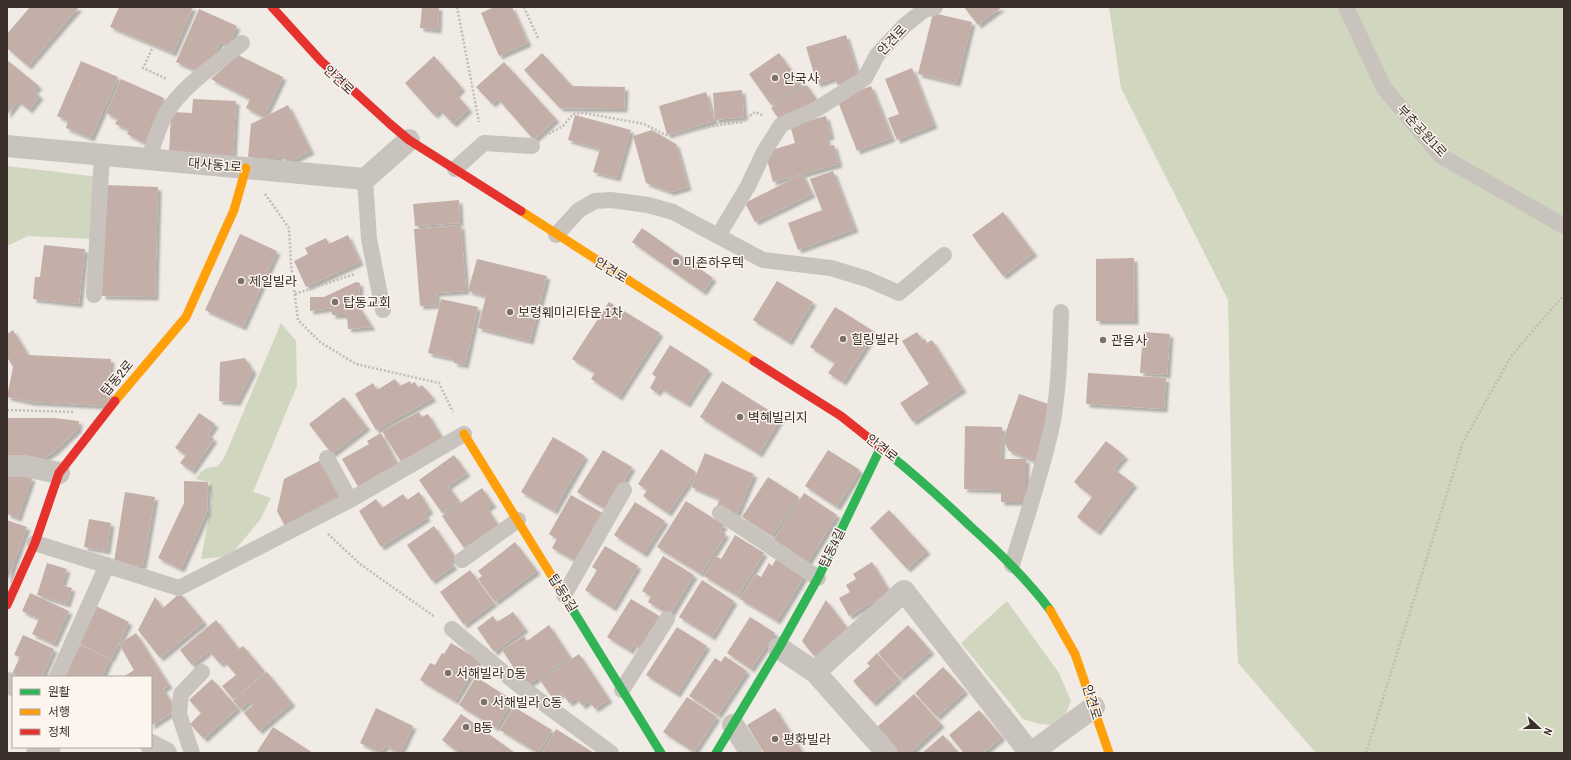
<svg xmlns="http://www.w3.org/2000/svg" width="1571" height="760" viewBox="0 0 1571 760" font-family="'Archivo Narrow','Noto Sans KR',sans-serif">
  <style>
    .green { fill: #d1d6bf }
    .building { fill: #c3afa7; filter: url(#shadow) }
    .lines { fill: none; stroke-linecap: round; stroke-linejoin: round }
    .path { stroke: #c2bbb6; stroke-width: 2.5; stroke-dasharray: 2 2; stroke-linecap: butt }
    .lane { stroke: #c9c3be; stroke-width: 16 }
    .street { stroke: #c9c3be; stroke-width: 22 }
    .fast { stroke: #30b455; stroke-width: 9 }
    .slow { stroke: #ff9f0a; stroke-width: 9 }
    .jam { stroke: #e5322d; stroke-width: 9 }
    .poi-dot { fill: #7a716c; stroke: #fbf5ee; stroke-width: 1.5 }
    .labels { text-anchor: middle; dominant-baseline: central; stroke-width: 3; stroke-linejoin: round; paint-order: stroke }
    .street-label { font-size: 13px; fill: #3b302b; stroke: #fbf5ee }
    .poi-label { font-size: 13px; fill: #3b302b; stroke: #fbf5ee; text-anchor: start }
  </style>
  <defs>
    <filter id="shadow"><feDropShadow dx="3.5" dy="3.5" stdDeviation="1" flood-color="#0004"/></filter>
  </defs>
  <rect width="100%" height="100%" fill="#f0ebe5"/>
  <path class="green" d="M1109,7h455v746h-248l-78,-90 -5,-107 -5,-256 -107,-212z
    M7,166l92,11 -7,62 -64,-3 -21,10z
    M281,323l15,18 1,45 -44,106 18,6 -11,22 -30,36 -29,3 11,-57 -3,-20 -13,-3c6,-10 10,-12 21,-12l7,-9z
    M1007,601l52,72 12,28 -7,17 -10,7 -14,-1 -17,-5 -62,-76z"/>
  <path class="building" d="M30,7h49l-51,59 -21,-18v-14z
    M119,7h74l-20,46 -63,-26z
    M422,7h17l-1,23 -18,-2z
    M494,7h18l16,36 -29,13 -18,-43z
    M964,7h38l-24,18z
    M199,9l38,17 -8,19 -9,-3 -9,22 -7,-2 -5,10 -23,-10z
    M933,13l39,9 -15,61 -39,-9z
    M846,35l13,43 -22,7 -2,-7 -18,6 -11,-37z
    M542,53l30,33 53,1 -1,22 -64,-1 -36,-38z
    M779,53l21,30 -29,22 -22,-31z
    M238,55l45,22 -19,40 -18,-9 4,-9 -39,-20z
    M434,56l28,32 -6,6 13,15 -16,15 -13,-14 -6,5 -29,-32z
    M7,60l32,26 -5,5 6,5 -11,14 -11,-9 -11,14z
    M81,61l37,16 -27,61 -25,-10 2,-7 -11,-5z
    M504,62l52,57 -22,21 -36,-41 -6,5 -16,-17z
    M912,68l22,57 -37,15 -9,-22 11,-4 -14,-35z
    M121,79l43,19 -19,45 -18,-9 2,-4 -14,-6 3,-5 -12,-6z
    M805,83l12,17 -29,22 -9,-3 -8,-11z
    M871,86l21,52 -35,13 -20,-52z
    M742,90l2,27 -29,3 -2,-27z
    M706,92l8,29 -47,14 -8,-29z
    M193,99l43,2 -3,59 -64,-3 2,-45 21,1z
    M288,105l23,46 -24,12 -4,-8 -9,4 -26,-2 3,-33z
    M575,115l56,15 -14,48 -24,-6 7,-23 -32,-9z
    M826,116l5,20 -5,1 3,9 5,-1 5,19 -66,18 -8,-30 30,-9 -5,-18z
    M652,130l24,14 12,43 -17,5 -25,-9 -13,-47z
    M833,171l22,58 -57,21 -10,-27 34,-13 -12,-31z
    M802,174l10,20 -57,28 -10,-19z
    M105,185l53,2 -3,110 -53,-1z
    M459,200l1,23 -45,3 -2,-22z
    M1003,212l31,41 -31,23 -31,-41z
    M461,225l5,66 -30,2 1,12 -17,1 -6,-77z
    M642,228l71,50 -10,14 -71,-50z
    M240,234l37,17 -34,76 -38,-17z
    M348,235l12,27 -54,25 -12,-26 14,-7 -3,-6 21,-10 3,6z
    M44,245l41,4 -6,55 -46,-5 2,-22h5z
    M1134,258l1,63h-39v-62z
    M477,259l70,17 -17,65 -52,-13 8,-32 -18,-5z
    M777,281l36,21 -24,40 -36,-22z
    M356,282l4,1 -1,24 13,20 -24,2 -1,-14h-15v-7l-22,3v-14h14z
    M441,299l37,8 -13,58 -11,-2v-4l-26,-6z
    M609,302l51,31 -41,64 -28,-18 4,-6 -23,-14z
    M835,307l40,25 -32,50 -15,-9 7,-10 -25,-16z
    M13,330l15,25 83,4 -3,47 -77,-4 -24,-5 6,-30 -6,-10v-23z
    M917,332l5,8 3,-1 2,4 5,-3 31,49 -50,33 -13,-19 29,-19 -27,-43z
    M1143,332l27,2 -3,41 -27,-2z
    M670,345l39,25 -22,34 -27,-16 -3,5 -7,-5 6,-11 -4,-3z
    M245,358l8,13 -16,31 -18,-1 1,-39z
    M1088,373l78,5 -2,31 -78,-5z
    M395,379l5,7 10,-5 1,3 4,-2 3,6 4,-3 11,13 -57,32 -21,-36 18,-11 4,7z
    M722,381l59,37 -22,36 -59,-37z
    M1019,394l35,12 -19,55 -26,-10 -6,-11z
    M344,397l23,30 -35,27 -23,-30z
    M419,412l3,5 6,-3 16,27 -41,24 -21,-34z
    M199,413l16,11 -7,11 6,4 -22,32 -12,-8 6,-8 -11,-7z
    M7,418h47l25,3 -1,8 -23,22 -12,8 -36,-1z
    M965,426l37,1 -1,32h25v43h-25v-12l-37,-1z
    M381,433l18,34 -39,23 -18,-31 27,-15 -2,-3z
    M553,437l32,19 -31,55 -33,-19z
    M1106,441l19,15 -11,13 20,15 -37,48 -20,-15 15,-20 -18,-15z
    M661,449l35,23 -28,41 -25,-17 4,-6 -9,-6z
    M603,450l29,17 -25,43 -30,-18z
    M828,450l32,20 -23,37 -32,-21z
    M705,453l49,21 -17,40 -20,-8 3,-7 -29,-12z
    M454,455l13,18 -19,13 11,15 -17,12 -23,-33z
    M323,459l20,38 -57,31 -9,-17 7,-32z
    M7,469l25,9 -14,40 -11,-4z
    M768,477l31,20 -27,39 -30,-19z
    M184,481l24,1 -1,30 -26,57 -23,-11 26,-55z
    M482,488l11,16 -6,4 11,17 -34,23 -22,-32z
    M125,492l30,5 -12,69 -29,-4z
    M419,492l11,18 -5,4 2,4 -46,29 -22,-36 17,-12 6,9 21,-14 4,6z
    M804,493l33,22 -31,50 -34,-22z
    M571,495l33,19 -28,47 -24,-13 5,-9 -8,-5z
    M686,501l38,24 -4,6 6,3 -25,40 -44,-27z
    M635,502l30,19 -21,33 -30,-19z
    M889,510l38,41 -20,18 -37,-41z
    M89,519l22,4 -4,28 -23,-4z
    M7,520l20,7 -20,55z
    M434,526l21,31 -5,4 4,5 -22,15 -25,-36z
    M735,535l29,18 -26,43 -34,-20 12,-20 5,3z
    M515,542l22,29 -42,31 -17,-23 4,-3 -4,-5z
    M605,546l33,20 -25,42 -28,-18 12,-20 -5,-3z
    M663,556l31,19 -24,40 -22,-13 3,-6 -9,-5z
    M777,558l28,17 -28,46 -37,-22 16,-25 5,3 8,-14 3,3z
    M872,562l18,30 -41,24 -10,-18 11,-6 -4,-7 10,-6 -3,-5z
    M47,563l20,6 -5,16 10,3 -5,16 -30,-9z
    M470,570l24,33 -30,22 -24,-33z
    M702,580l32,21 -22,36 -33,-20z
    M30,593l39,18 -15,33 -22,-10 7,-15 -17,-8z
    M180,593l24,29 -44,36 -22,-28 17,-33 8,11z
    M631,599l30,18 -19,32 -8,-5 -4,7 -23,-14z
    M826,600l22,29 -34,27 -12,-15z
    M94,605l35,17 -18,37 -35,-17z
    M513,612l12,17 -31,23 -17,-24 16,-12 4,6z
    M750,617l25,16 -24,36 -24,-16z
    M216,620l23,29 4,-3 22,26 -32,27 -11,-13 14,-11 -12,-14 -4,3 -11,-13 -17,14 -12,-15z
    M549,625l21,32 -44,29 -24,-36 22,-14 3,5z
    M908,625l23,26 -31,27 -22,-25z
    M677,627l30,19 -30,48 -31,-19z
    M136,633l33,52 -6,4 13,21 -25,16v-49h-28l11,-7 -15,-26z
    M23,635l31,14 -12,28 -31,-1 9,-19 -6,-2z
    M76,643l34,16 -8,18 -19,-1 -23,1z
    M451,643l28,17 -24,41 -35,-21 10,-17 5,2 7,-12 2,1z
    M877,653l22,26 -26,24 -20,-22 17,-15 -3,-3z
    M579,654l30,45 -14,10 -6,-8 -7,5 -5,-8 -8,5 -7,-10 -9,6 -13,-19z
    M725,656l22,15 -29,44 -29,-19 26,-38 6,4z
    M943,667l22,24 -28,26 -22,-24z
    M267,672l25,31 -33,28 -15,-18 9,-8 -4,-4 -8,8 -8,-8z
    M476,677l30,19 -3,3 8,5 -15,24 -37,-23z
    M212,679l26,29 -34,31 -14,-15 11,-11 -12,-13z
    M914,694l27,30 -31,29h-12l-22,-25z
    M687,697l30,20 -23,35 -31,-20z
    M514,707l38,23 -14,23 -38,-23z
    M376,708l37,18 -13,27 -15,-7 -4,7 -21,-10z
    M775,708l28,45h-39l-17,-28z
    M979,710l23,27 -19,16h-19l-15,-18z
    M461,714l54,39h-56l-17,-13z
    M273,727l40,26 -56,-1z
    M556,729l38,24h-52z
    M943,735l16,18h-37z"/>
  <g class="lines">
    <path class="path" d="M457,7l22,115
      M524,7l14,31
      M152,49l-9,19 24,11
      M549,134l14,-8 10,-12 11,-1 60,11 24,12 45,-10 28,-4 14,-10 7,3
      M265,194l24,34 2,36 7,56 22,22 36,22 83,19 14,29
      M295,294l60,-20
      M7,410l67,2
      M328,534l32,30 75,53
      M1366,753l97,-311 49,-87 52,-60"/>
    <path class="lane" d="M1346,7l38,81 57,68 123,70
      M149,159c5,-16 9,-32 18,-47 17,-28 50,-48 75,-69
      M455,169l29,-26 48,3
      M365,179l4,60 14,71
      M556,235l23,-25 16,-9 16,-1 37,5 25,7 90,48 68,8 36,11 32,14 45,-38
      M718,236l30,-50 16,-34 17,-27 36,-16 48,-31 12,-23 27,-29 20,-16 11,-3
      M94,295l8,-140
      M327,458l23,42
      M720,513l98,65
      M35,543l144,45 171,-88 114,-66
      M462,560l56,-40
      M1012,565c14,-47 31,-95 41,-144 6,-36 7,-72 8,-109
      M564,595l60,-105
      M452,629l64,54 95,70
      M57,677l50,-112
      M622,690l45,-71
      M192,753l-13,-39 2,-20 21,-22"/>
    <path class="street" d="M7,146l358,33 44,-39
      M7,466h18l34,7
      M779,648l36,24 72,81
      M815,672l89,-81 126,162
      M7,683l6,2
      M733,725l18,28
      M151,745l15,8
      M37,753l13,-6
      M1031,753l63,-46"/>
    <path class="fast" d="M885,451c30,24 58,49 85,75 29,26 57,53 80,84
      M566,599l95,154
      M716,753l63,-105 39,-70 63,-131"/>
    <path class="slow" d="M521,211l233,150
      M115,401l71,-84 48,-107 12,-42
      M464,434l102,165
      M1050,610l25,44 34,99"/>
    <path class="jam" d="M272,7l49,54 69,63 19,16 112,71
      M754,361l87,55 44,35
      M7,605l28,-62 24,-70 56,-72"/>
  </g>
  <g class="poi-dot">
    <circle cx="775" cy="78" r="4"/>
    <circle cx="676" cy="262" r="4"/>
    <circle cx="241" cy="281" r="4"/>
    <circle cx="335" cy="302" r="4"/>
    <circle cx="510" cy="312" r="4"/>
    <circle cx="843" cy="339" r="4"/>
    <circle cx="1103" cy="340" r="4"/>
    <circle cx="740" cy="417" r="4"/>
    <circle cx="448" cy="673" r="4"/>
    <circle cx="484" cy="702" r="4"/>
    <circle cx="466" cy="727" r="4"/>
    <circle cx="775" cy="739" r="4"/>
  </g>
  <g class="labels">
    <g class="street-label">
      <text transform="translate(892 40) rotate(-47)">안견로</text>
      <text transform="translate(339 80) rotate(43)">안견로</text>
      <text transform="translate(1422 131) rotate(47)">부춘공원1로</text>
      <text transform="translate(215 165) rotate(5)">대사동1로</text>
      <text transform="translate(611 270) rotate(32)">안견로</text>
      <text transform="translate(117 378) rotate(-50)">탑동2로</text>
      <text transform="translate(882 448) rotate(38)">안견로</text>
      <text transform="translate(832 548) rotate(-64)">탑동4길</text>
      <text transform="translate(563 593) rotate(58)">탑동5길</text>
      <text transform="translate(1092 702) rotate(73)">안견로</text>
    </g>
    <g class="poi-label">
      <text x="783" y="78">안국사</text>
      <text x="684" y="262">미존하우텍</text>
      <text x="249" y="281">제일빌라</text>
      <text x="343" y="302">탑동교회</text>
      <text x="518" y="312">보령훼미리타운 1차</text>
      <text x="851" y="339">힐링빌라</text>
      <text x="1111" y="340">관음사</text>
      <text x="748" y="417">벽혜빌리지</text>
      <text x="456" y="673">서해빌라 D동</text>
      <text x="492" y="702">서해빌라 C동</text>
      <text x="474" y="727">B동</text>
      <text x="783" y="739">평화빌라</text>
    </g>
  </g>
  <rect width="1571" height="760" fill="none" stroke="#3b302b" stroke-width="16"/>
  <rect x="12" y="676" width="140" height="72" fill="#fbf5ee" stroke="#aea6a0"/>
  <rect x="20" y="689" width="20" height="6" fill="#30b455" stroke="#aea6a0"/>
  <text x="48" y="696" font-size="12" fill="#3b302b">원활</text>
  <rect x="20" y="709" width="20" height="6" fill="#ff9f0a" stroke="#aea6a0"/>
  <text x="48" y="716" font-size="12" fill="#3b302b">서행</text>
  <rect x="20" y="729" width="20" height="6" fill="#e5322d" stroke="#aea6a0"/>
  <text x="48" y="736" font-size="12" fill="#3b302b">정체</text>
  <g transform="translate(1539 728) rotate(112)" stroke="#fbf5ee" stroke-width="3" paint-order="stroke">
  <path d="M0-3L7 15L0 10L-7 15Z" fill="#3b302b"/>
  <text y="-6" font-size="11" font-weight="bold" text-anchor="middle" fill="#3b302b">N</text>
  </g>
</svg>
